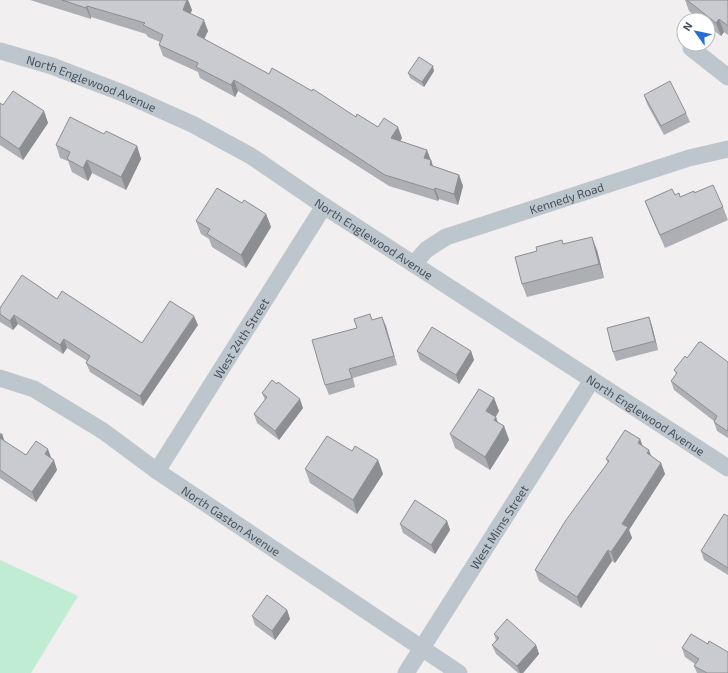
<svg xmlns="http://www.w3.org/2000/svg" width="728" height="673" viewBox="0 0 728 673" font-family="'Exo 2',sans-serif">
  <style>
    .green { fill: #c0ecd3 }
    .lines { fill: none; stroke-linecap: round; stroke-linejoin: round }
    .minor { stroke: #bec6cd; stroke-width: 17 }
    .wall { fill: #adafb4 }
    .shaded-wall { fill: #8d8e92 }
    .building { fill: #c9cbd1; stroke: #8d8e92 }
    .labels { text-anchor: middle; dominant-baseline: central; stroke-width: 3; stroke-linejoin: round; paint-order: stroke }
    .street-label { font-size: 12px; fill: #48515b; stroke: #fff }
  </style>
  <rect width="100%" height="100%" fill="#f1efef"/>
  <path class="green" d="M0,560l78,36 -47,77h-31z"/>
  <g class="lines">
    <g class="minor">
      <path d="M691,48l37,29"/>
      <path id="s1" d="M0,51l52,15 73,28 67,30 59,32 73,50 404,262"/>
      <path id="s2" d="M414,264l12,-14 20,-13 243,-79 39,-9"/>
      <path id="s3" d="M0,378l34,11 69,42 54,40 302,202"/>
      <path id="s4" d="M157,471l167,-265"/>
      <path id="s5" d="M406,673l186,-293"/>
    </g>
  </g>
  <path class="wall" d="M30,0h158l4,10 -2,4 18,17 -4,8 65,35 87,43 46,21 -2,4 27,8 6,16 26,9 4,11 -5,19 -19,-6 -1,2 -49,-15 -103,-66 -48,-29 -3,6 -35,-19 -2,-6 -35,-16 -4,-11 1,-3 -12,-5 -2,-3 -55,-17v2z
    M685,0h43v35l-4,-3 -3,4 -13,-10v-6h-8l-11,-9z
    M434,71l-10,16 -14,-9 -2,-5z
    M644,95l42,18 4,9 -26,13 -17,-31z
    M0,103l3,2 41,6 4,12 -25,37 -23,-15z
    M104,134l33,12 4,13 -15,31 -34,-17 -4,8 -16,-9 -4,-11 -8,-3 -4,-13z
    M694,193l29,14 5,13 -63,28 -15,-34 -5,-13 30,-6 5,2z
    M242,203l24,11 5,13 -25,41 -34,-21 -3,-8 -8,-5 -5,-13z
    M564,244l33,6 7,28 -77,19 -5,-13z
    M57,299l85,44 56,-18 -55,81 -53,-34 -4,-9 1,-2 -20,-13 -4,6 -45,-30 -5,6 -13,-8v-14z
    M382,317l15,48 -44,13 2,9 -26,8 -4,-10 32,-57 15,-8z
    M649,317l3,9 6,24 -42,11 -3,-9z
    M417,351h54l3,9 -15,24 -39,-24z
    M687,358l41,4v76l-11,-7 -3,-9v-1l-40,-31 -3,-9 5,-7 -2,-4z
    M277,384l26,24 -24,32 -22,-17 -3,-9 11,-14 -3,-7z
    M494,398l5,13 -3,6 2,6 6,3 5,14 -19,30 -35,-22 -5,-14z
    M0,432l4,9 22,14 26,4 5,11 -21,32 -36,-24z
    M640,439l3,8 8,9 10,7 4,11 -36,56 3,8 -17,25 -3,-2 -31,47 -42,-27 -4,-11 73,-107 -2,-4z
    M352,451l26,9 5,14 -26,40 -47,-31 -5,-14z
    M728,516v59l-24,-15 -3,-9z
    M447,521l3,9 -15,24 -32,-21 -3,-9z
    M287,610l3,9 -15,21 -20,-15 -3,-9z
    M494,634l42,11 3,9 -16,19h-5l-22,-19 -4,-9 4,-5z
    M708,644l20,29h-31l-3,-7 1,-2 -10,-7 -3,-9z"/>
  <path class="shaded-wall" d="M187,0h1l4,10 -5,12 -4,-12z
    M87,6l4,11v2l-5,-11z
    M719,19l5,13 -3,4 -5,-13z
    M204,20l4,11 -7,15 -4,-11z
    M433,66l1,5 -10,16 -2,-5z
    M234,80l4,11 -3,6 -4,-12z
    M44,111l4,12 -25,37 -4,-11z
    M398,127l4,11 -7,12 -4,-12z
    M137,146l4,13 -15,31 -5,-13z
    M427,150l4,11v-1l4,12 -11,-14z
    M87,160l5,13 -4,8 -5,-13z
    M459,175l4,11 -5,19 -4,-11z
    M435,188l4,11 -1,2 -4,-11z
    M266,214l5,13 -25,41 -5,-13z
    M592,237l5,13 7,28 -5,-14z
    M14,315l4,9 -5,6 -3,-9z
    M194,316l4,9 -55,81 -3,-10z
    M382,317l4,9 11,39 -3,-9z
    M649,317l3,9 6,24 -3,-9z
    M64,339l3,9 -4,6 -3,-9z
    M471,351l3,9 -15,24 -3,-9z
    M494,398l5,13 -4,6h1l4,13 -14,-19z
    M300,399l3,9 -24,32 -4,-9z
    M504,426l5,14 -19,30 -5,-13z
    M2,433l3,10 -5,-3v-5z
    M640,439l4,11 -6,-7z
    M48,449l4,11 -7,-6z
    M649,450l4,11 -6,-8z
    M54,460l3,10 -21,32 -4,-10z
    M378,460l5,14 -26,40 -4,-14z
    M661,463l4,11 -36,56 3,8 -17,25 -4,-11 11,-28z
    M447,521l3,9 -15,24 -4,-9z
    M608,550l4,11 -31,47 -4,-11z
    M287,610l3,9 -15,21 -3,-9z
    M536,645l3,9 -16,19h-3l-3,-7z"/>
  <path class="building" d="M62,0h125l-4,10 21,10 -7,15 72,39 3,-6 40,23 1,-2 43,28 1,-3 21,13 6,-9 14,9 -7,11 36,12 -3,8 7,2 -1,5 29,10 -5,19 -19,-6 -1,2 -49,-15 -103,-67 -48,-28 -3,5 -35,-18 2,-4 -39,-18 4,-10 -20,-10 2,-2 -58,-17 -1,2z
    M687,0h41v26l-9,-7 -3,4z
    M419,57l14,9 -11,16 -14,-9z
    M670,81l16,32 -25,13 -17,-31z
    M13,91l31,20 -25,38 -19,-13v-33l3,2z
    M70,117l34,17 2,-3 31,15 -16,31 -34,-17 -4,8 -16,-9 3,-7 -14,-7z
    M713,185l10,22 -63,28 -15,-34 27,-12 3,6 4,-2 1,4 14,-6v2z
    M217,188l25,15 2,-3 22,14 -25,41 -34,-21 3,-5 -14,-8z
    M592,237l7,27 -77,20 -7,-27 22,-6 -1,-4 26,-7 1,4z
    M22,275l35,24 5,-8 80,52 28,-42 24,15 -54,80 -54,-33 4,-7 -26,-17 -4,6 -46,-30 -4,6 -10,-7v-6z
    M370,314l2,6 10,-3 12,39 -45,13 3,9 -27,7 -13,-45 45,-12 -3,-9z
    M649,317l6,24 -42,11 -6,-24z
    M432,327l39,24 -15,24 -39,-24z
    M699,342h2l27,20v67l-1,2 -13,-9 3,-6 -46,-35 6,-8 -3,-3 11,-14 2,2z
    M272,380l5,4 1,-2 22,17 -25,32 -21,-17 13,-17 -5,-4z
    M479,389l15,9 -8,13 10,6 -2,3 10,6 -19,31 -35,-23z
    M625,430l15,9 -2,4 11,7 -2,3 14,10 -39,61 6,3 -17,25 -3,-2 -31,47 -42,-27 31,-50 43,-59 -3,-2z
    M327,436l25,15 3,-5 23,14 -25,40 -48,-31z
    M0,438l26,17 10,-14 12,8 -3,5 9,6 -22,32 -32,-22z
    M415,500l32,21 -16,24 -31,-21z
    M724,514l4,2v52l-27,-17z
    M267,595l20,15 -15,21 -20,-15z
    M507,619l29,26 -19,21 -25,-21 7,-7 -5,-4z
    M691,634l17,10 1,-3 19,11v21h-21l-13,-7 5,-7 -17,-11z"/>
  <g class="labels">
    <g class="street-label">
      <text stroke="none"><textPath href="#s1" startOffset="97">North Englewood Avenue</textPath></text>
      <text stroke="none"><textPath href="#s2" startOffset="169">Kennedy Road</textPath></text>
      <text stroke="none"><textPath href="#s1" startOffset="421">North Englewood Avenue</textPath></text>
      <text stroke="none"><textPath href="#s4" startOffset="157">West 24th Street</textPath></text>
      <text stroke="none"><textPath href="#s1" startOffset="745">North Englewood Avenue</textPath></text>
      <text stroke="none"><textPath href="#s3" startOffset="273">North Gaston Avenue</textPath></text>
      <text stroke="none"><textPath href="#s5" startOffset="173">West Mims Street</textPath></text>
    </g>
  </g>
  <g transform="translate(696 32) rotate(303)"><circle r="19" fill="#ffffff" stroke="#b6b9bd"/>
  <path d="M0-3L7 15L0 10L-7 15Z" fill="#256cd5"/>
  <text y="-6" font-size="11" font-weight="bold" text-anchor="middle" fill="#48515b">N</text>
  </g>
</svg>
